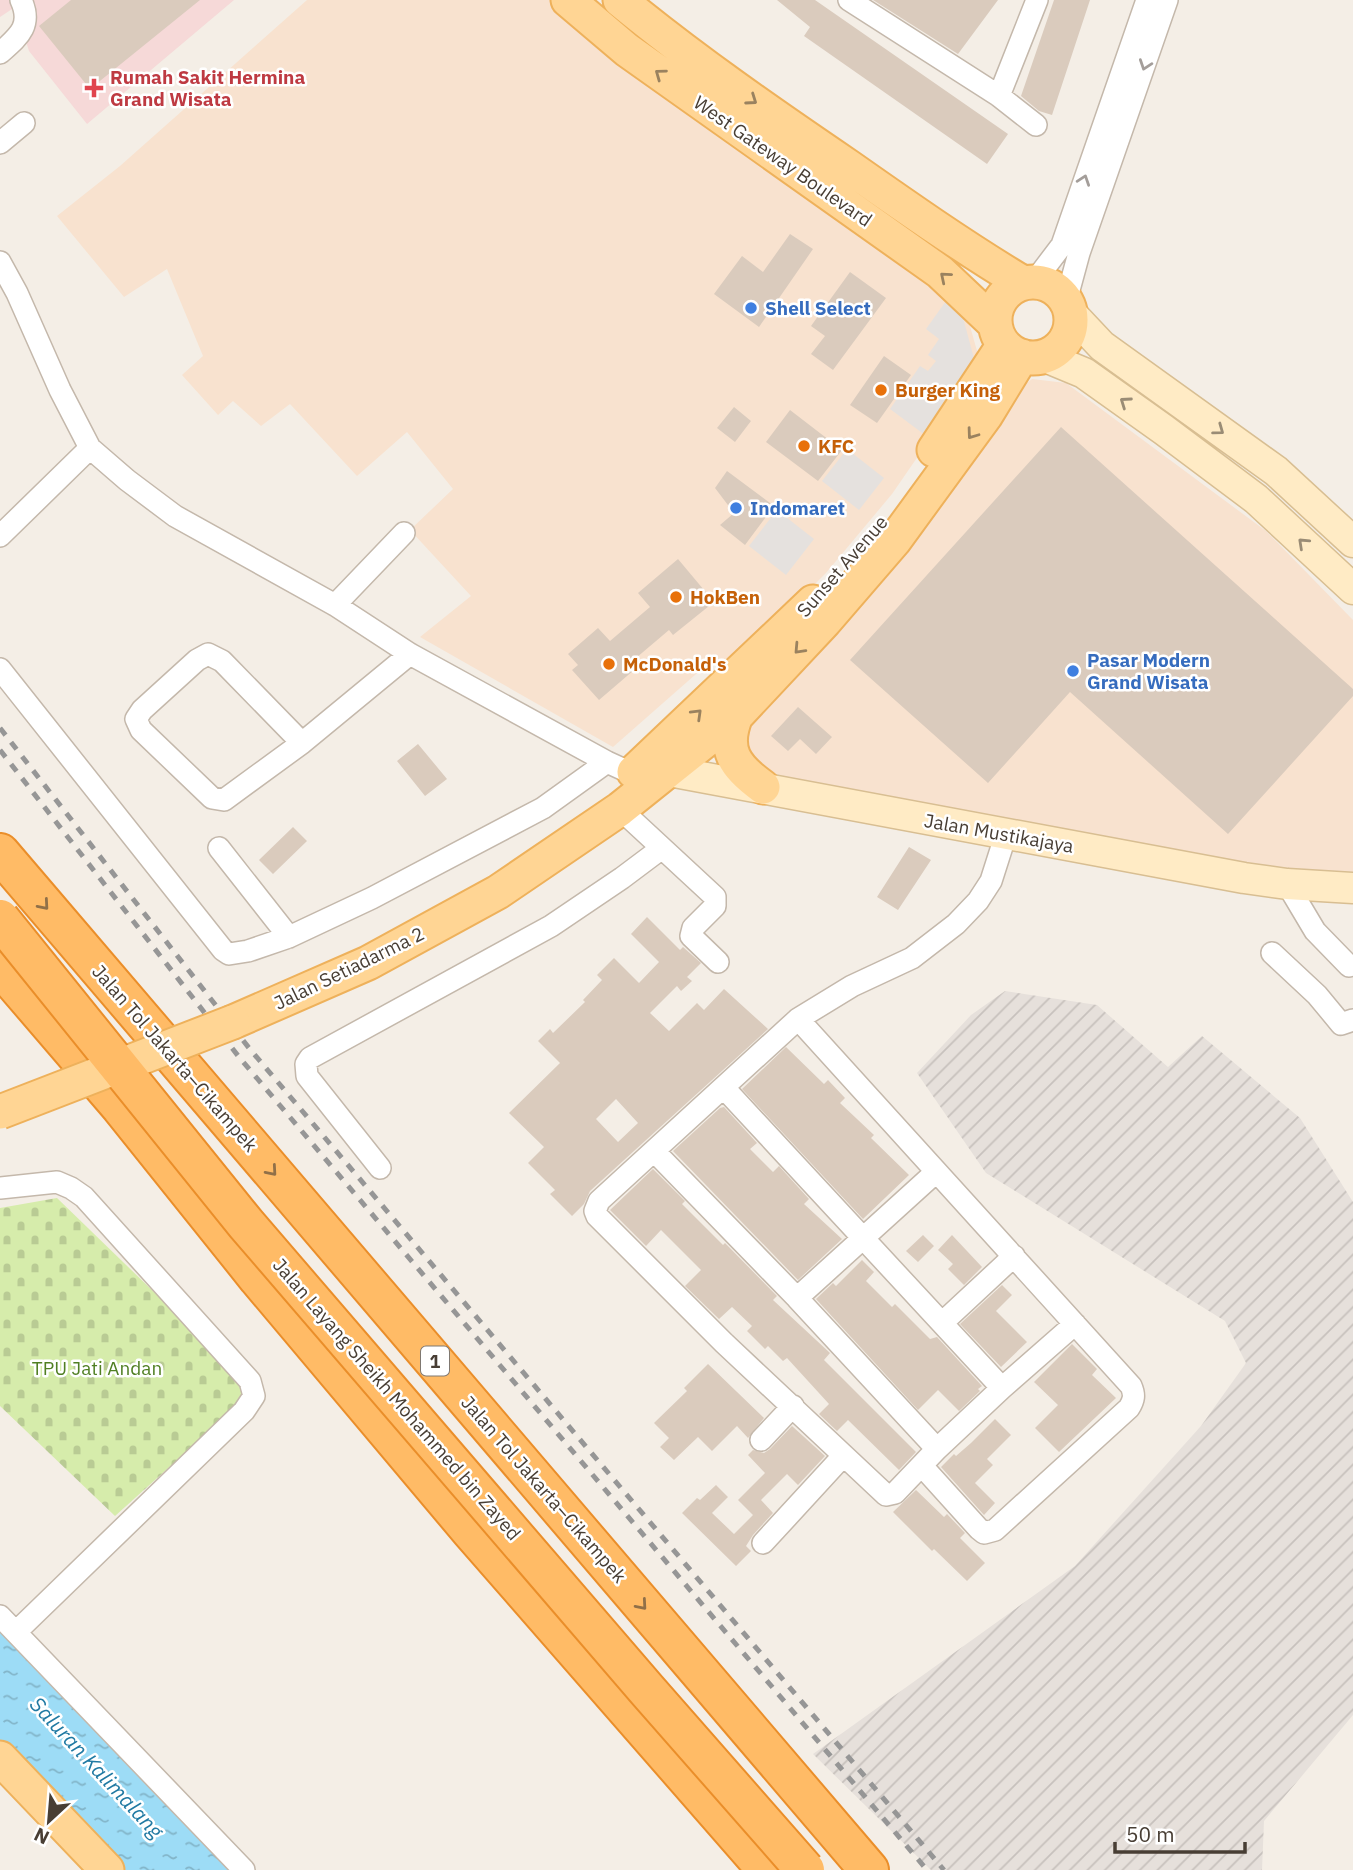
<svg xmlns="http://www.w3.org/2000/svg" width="1353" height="1870" viewBox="0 0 1353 1870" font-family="'IBM Plex Sans',sans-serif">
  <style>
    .commercial { fill: #f8e2cf }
    .industrial { fill: url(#industrial-furrows) }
    .medical { fill: #f6d9d8 }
    .cemetery { fill: url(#cemetery-stones) }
    .parking { fill: #e5e1de }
    .water { fill: url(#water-ripples) }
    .building { fill: #dacbbd; fill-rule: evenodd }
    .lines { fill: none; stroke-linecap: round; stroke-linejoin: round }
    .minor-casing { stroke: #c4b8ab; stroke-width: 24 }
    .secondary-casing { stroke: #d8be92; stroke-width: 33 }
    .primary-casing { stroke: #eeb15b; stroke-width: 37 }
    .motorway-casing { stroke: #ea8e2a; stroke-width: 42 }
    .minor { stroke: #fff; stroke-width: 21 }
    .secondary { stroke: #ffebc5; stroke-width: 30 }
    .primary { stroke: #ffd594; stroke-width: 33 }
    .motorway { stroke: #fb6; stroke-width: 38 }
    .rail { stroke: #969696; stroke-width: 5; stroke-dasharray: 9 9; stroke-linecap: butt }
    .primary-bridge-casing { stroke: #eeb15b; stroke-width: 37; stroke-linecap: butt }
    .motorway-bridge-casing { stroke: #ea8e2a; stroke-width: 42; stroke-linecap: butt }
    .primary-bridge { stroke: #ffd594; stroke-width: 33 }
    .motorway-bridge { stroke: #fb6; stroke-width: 38 }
    .oneway { stroke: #a49e9a }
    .oneway2 { stroke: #9a825f }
    .oneway3 { stroke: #9a8c75 }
    .oneway4 { stroke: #917048 }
    .health-dot { fill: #e0444e; stroke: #fff; stroke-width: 2.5 }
    .shop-dot { fill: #3f7fe0; stroke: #fff; stroke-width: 2.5 }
    .food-dot { fill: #e8710a; stroke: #fff; stroke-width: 2.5 }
    .labels { text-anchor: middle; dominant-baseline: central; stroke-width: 5; stroke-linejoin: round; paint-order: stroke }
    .shield { fill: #fff; stroke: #7f7871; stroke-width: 2 }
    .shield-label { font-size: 18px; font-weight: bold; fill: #483e34 }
    .health-label { font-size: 19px; font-weight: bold; fill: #be3a42; stroke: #fff; text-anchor: start }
    .street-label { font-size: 19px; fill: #483e34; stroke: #fff }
    .shop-label { font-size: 19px; font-weight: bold; fill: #366cbe; stroke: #fff; text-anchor: start }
    .food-label { font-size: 19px; font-weight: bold; fill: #c56008; stroke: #fff; text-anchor: start }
    .park-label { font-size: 19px; fill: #507f23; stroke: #fff }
    .water-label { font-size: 21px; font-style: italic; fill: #217aa3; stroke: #fff }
  </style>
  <defs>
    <pattern id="industrial-furrows" width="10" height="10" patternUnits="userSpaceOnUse" patternTransform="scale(1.75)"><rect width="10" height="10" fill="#e6e0db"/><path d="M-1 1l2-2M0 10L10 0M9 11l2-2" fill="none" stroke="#c7c1bd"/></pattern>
    <pattern id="cemetery-stones" width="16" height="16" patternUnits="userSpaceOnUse" patternTransform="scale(1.75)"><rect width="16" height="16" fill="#d6ecab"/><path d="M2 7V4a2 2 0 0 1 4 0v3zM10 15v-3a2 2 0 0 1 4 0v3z" fill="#b9cb94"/></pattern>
    <pattern id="water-ripples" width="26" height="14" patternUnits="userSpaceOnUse" patternTransform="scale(1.75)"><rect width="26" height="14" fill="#9ddcf6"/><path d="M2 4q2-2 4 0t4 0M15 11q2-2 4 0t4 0" fill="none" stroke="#82b4c8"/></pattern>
  </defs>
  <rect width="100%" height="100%" fill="#f4eee6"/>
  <path class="commercial" d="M307,0h246l413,312 15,53 -89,129 -66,79 -77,77 -45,17 -91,80 -193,-110 51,-41 -61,-66 43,-41 -46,-57 -50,44 -67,-72 -29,22 -28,-25 -15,14 -36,-40 21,-19 -36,-87 -43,28 -67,-81 63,-50z
    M1032,379l34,4 200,148 87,89v254l-53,-1 -534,-98 -22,-34 2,-20 270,-330z"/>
  <path class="industrial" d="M1005,991l92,14 71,62 34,-31 98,82 53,84v513l-89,106 -2,49h-331l-118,-116 262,-188 126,-140 45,-63 -21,-42 -239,-148 -69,-100 54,-58z"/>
  <path class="medical" d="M0,0h234l-147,124 -58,-73 -14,-44 -15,10z"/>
  <path class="cemetery" d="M57,1198l198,192 -140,126 -115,-110v-198z"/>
  <path class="parking" d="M946,301l16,13 13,48 -50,73 -35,-26 30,-43 8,5 8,-10 -8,-6 11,-16 -13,-10z
    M847,449l37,29 -25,32 -37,-29z
    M777,510l37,29 -28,36 -37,-29z"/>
  <path class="water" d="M0,1623l233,247h-113l-120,-124z"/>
  <path class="building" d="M71,0h129l-110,89 -51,-63z
    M777,0h38l193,134 -21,30 -183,-128 6,-9z
    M873,0h125l-40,54z
    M1054,0h36l-38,115 -13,-4 -18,-15z
    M790,234l23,15 -54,78 -45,-33 28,-38 21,16z
    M850,272l36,26 -53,72 -22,-16 14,-18 -14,-10z
    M884,356l27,19 -34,48 -27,-18z
    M734,407l17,14 -16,21 -18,-14z
    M790,410l52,40 -24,31 -52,-39z
    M1061,427l292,262v7l-125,138 -158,-142 -82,91 -138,-123z
    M727,471l47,35 -29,39 -25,-20 14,-12 -19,-25z
    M678,559l36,43 -41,33 -4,-5 -33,28 5,6 -42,36 -27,-30 6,-5 -10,-11 30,-26 12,13 40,-34 -12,-14z
    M798,707l34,30 -16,17 -16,-15 -12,12 -17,-15z
    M418,744l29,35 -22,17 -28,-35z
    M293,827l14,14 -34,33 -14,-14z
    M909,847l22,13 -33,50 -21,-13z
    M647,917l33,33 3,-3 18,16 -14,14 5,4 -11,10 -4,-5 -27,27 19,18 28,-28 7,7 20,-21 44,40 -178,162 -6,13 -12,12 -22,-22 5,-4 -27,-27 16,-16 -35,-34 51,-50 -22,-22 12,-12 3,4 32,-31 -2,-2 19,-20 -5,-5 17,-17 25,25 20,-21 -28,-28zM616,1099l22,24 -20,19 -22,-23z
    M786,1047l38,37 4,-4 17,18 -5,5 34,32 -3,3 38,37 -46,44 -121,-130z
    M724,1107l33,36 -7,6 23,23 6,-6 30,33 -5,5 38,35 -44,41 -125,-129 47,-43z
    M653,1169l32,32 -3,3 41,41 2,-2 52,53 -4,4 57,53 -6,7 92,92 -17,18 -51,-50 -11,11 -18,-17 10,-10 -42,-46 -4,3 -15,-15 -3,3 -18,-18 5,-5 -20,-19 -13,12 -34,-33 16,-16 -40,-40 -15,16 -36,-36z
    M923,1235l11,11 -16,16 -12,-11z
    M952,1235l30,32 -18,18 -16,-16 5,-5 -15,-14z
    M862,1260l12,12 -8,9 26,26 3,-3 35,35 7,-2 45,49 -4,3 2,2 -21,20 -21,-21 -20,20 -102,-111 17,-16 3,3z
    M1002,1285l10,10 -16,16 31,31 -26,25 -41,-43z
    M1072,1344l25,25 -5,6 24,23 -57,54 -24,-24 23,-23 -24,-23z
    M708,1364l56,54 -16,20 -11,-12 -25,25 -14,-14 -24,23 -14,-13 9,-9 -15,-15 33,-32 -3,-3z
    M995,1419l16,16 -24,24 6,6 -18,18 20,20 -11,12 -43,-48 13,-13 2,2 15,-13z
    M792,1426l33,30 -27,29 -11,-11 -26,26 12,13 -20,22 -7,11 5,5 -15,15 -54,-53 15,-15 3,2 16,-15 12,12 -16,16 22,21 19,-19 -15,-15 27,-27 -17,-18 5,-5 11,3 6,-4z
    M916,1490l28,27 3,-3 18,19 -5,5 25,25 -18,18 -33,-32 -2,2 -39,-39z"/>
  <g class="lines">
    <defs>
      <path id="minor" d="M849,0l150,96 37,29
        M0,53c18,-16 33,-27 21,-53
        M999,96l38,-96
        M0,143l24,-20
        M0,262l17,31 43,97 30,58 37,32 48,36 160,89 75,49 197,108 35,16
        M1034,282l28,-37 85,-245
        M1066,301l13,-48 88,-253
        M0,536l90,-88
        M335,605l69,-72
        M0,669l223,281 6,4 19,-3 41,-14 83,-39 171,-90 64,-46
        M302,743l-80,-82 -14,-7 -11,6 -55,50 -6,9 5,11 71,68 12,2 78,-57 108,-89
        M620,809l95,88v9l-22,22 -2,8 27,26
        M219,848l70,89
        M1287,884l28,47 34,35
        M1272,953l45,42 24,29 12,-4
        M798,1019l-199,182 -4,10 2,5 127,127 162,152 9,-2 42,-44
        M724,1088l278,300
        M654,1151l143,147 140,151 65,-61 73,-64
        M380,1168l-73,-92 -1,-12 4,-6 241,-132 71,-48 40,-30
        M0,1188l57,-6 14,6 13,9 166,184 4,15 -10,15 -228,221
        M797,1298l139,-126
        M942,1323l72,-67
        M761,1440l32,-34
        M922,1466l57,63 5,4 11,-3 134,-122c5,-8 6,-13 2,-22l-333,-367 54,-33 60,-28 44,-34 22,-23 13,-20 15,-47
        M763,1543l80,-87
        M0,1616l244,254"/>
      <path id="secondary" d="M1070,312l32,34 174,125 77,71
        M1043,356l41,17 80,57 92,69 97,90
        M652,763l17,8 575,107 43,6 66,4"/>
      <path id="primary" d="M568,0l59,50 313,222 55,52
        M620,0c73,60 151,114 229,167 57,40 114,80 174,116
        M995 320a38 38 0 1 1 76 0a38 38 0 1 1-76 0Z
        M934,450l65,-98
        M736,716c-14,34 -1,51 27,71
        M634,772l179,-170
        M233,1022l135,-59 130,-71 122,-83 116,-93 89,-95 69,-80 92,-126 36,-59
        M0,1758l107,112"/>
      <path id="motorway" d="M0,853l869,1017
        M0,966l121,141 137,171 213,253 296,339"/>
    </defs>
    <use href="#minor" class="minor-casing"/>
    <use href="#secondary" class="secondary-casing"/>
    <use href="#primary" class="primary-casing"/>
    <use href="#motorway" class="motorway-casing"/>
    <use href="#minor" class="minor"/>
    <use href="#secondary" class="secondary"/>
    <use href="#primary" class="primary"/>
    <use href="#motorway" class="motorway"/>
    <path class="rail" d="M0,728l249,320 695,822
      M0,750l239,307 688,813"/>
    <defs>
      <path id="primary-bridge" d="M0,1112l233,-90"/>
      <path id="motorway-bridge" d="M0,919l246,305 401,466 158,180"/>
    </defs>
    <use href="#primary-bridge" class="primary-bridge-casing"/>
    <use href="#motorway-bridge" class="motorway-bridge-casing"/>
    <use href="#primary-bridge" class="primary-bridge"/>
    <use href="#motorway-bridge" class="motorway-bridge"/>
  </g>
  <defs><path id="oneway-chevron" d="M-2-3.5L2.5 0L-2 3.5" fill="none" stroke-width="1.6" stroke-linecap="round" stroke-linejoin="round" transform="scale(1.75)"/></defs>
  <g class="oneway">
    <use href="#oneway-chevron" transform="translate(1145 65) rotate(109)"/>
    <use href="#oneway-chevron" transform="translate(1084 180) rotate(-71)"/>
  </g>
  <g class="oneway2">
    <use href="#oneway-chevron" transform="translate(660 74) rotate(-144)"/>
    <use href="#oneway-chevron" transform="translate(752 100) rotate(35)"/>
    <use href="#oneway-chevron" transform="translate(945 277) rotate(-140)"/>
    <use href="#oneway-chevron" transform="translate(972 434) rotate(126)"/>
    <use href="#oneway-chevron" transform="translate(799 649) rotate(133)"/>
    <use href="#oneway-chevron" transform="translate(697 714) rotate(-44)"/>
  </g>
  <g class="oneway3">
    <use href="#oneway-chevron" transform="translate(1125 402) rotate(-145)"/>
    <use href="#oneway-chevron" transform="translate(1219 430) rotate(36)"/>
    <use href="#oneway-chevron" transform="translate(1303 543) rotate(-137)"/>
  </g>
  <g class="oneway4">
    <use href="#oneway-chevron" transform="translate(44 905) rotate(49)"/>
    <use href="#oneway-chevron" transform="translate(272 1171) rotate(49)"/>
    <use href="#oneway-chevron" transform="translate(642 1605) rotate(49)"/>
  </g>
  <path class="health-dot" d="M90.5 77.5h7v7h7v7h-7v7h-7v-7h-7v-7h7z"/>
  <g class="shop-dot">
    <circle cx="751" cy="308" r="7"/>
    <circle cx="736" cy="508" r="7"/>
    <circle cx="1073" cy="671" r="7"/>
  </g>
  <g class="food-dot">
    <circle cx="881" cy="390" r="7"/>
    <circle cx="804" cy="446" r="7"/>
    <circle cx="676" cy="597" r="7"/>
    <circle cx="609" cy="664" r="7"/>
  </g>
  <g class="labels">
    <rect class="shield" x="421" y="1346.5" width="28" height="29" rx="5"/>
    <g class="shield-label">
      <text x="435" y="1361">1</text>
    </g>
    <g class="health-label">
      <text x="110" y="77">Rumah Sakit Hermina<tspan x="110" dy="22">Grand Wisata</tspan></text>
    </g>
    <g class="street-label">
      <text transform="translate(783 161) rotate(35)">West Gateway Boulevard</text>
      <text transform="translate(842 566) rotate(-49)">Sunset Avenue</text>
      <text transform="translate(999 833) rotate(10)">Jalan Mustikajaya</text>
      <text transform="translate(349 968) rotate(-26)">Jalan Setiadarma 2</text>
      <text transform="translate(175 1058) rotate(49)">Jalan Tol Jakarta–Cikampek</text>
      <text transform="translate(397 1399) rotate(49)">Jalan Layang Sheikh Mohammed bin Zayed</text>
      <text transform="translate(544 1489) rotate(49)">Jalan Tol Jakarta–Cikampek</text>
    </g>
    <g class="shop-label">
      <text x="765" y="308">Shell Select</text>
      <text x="750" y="508">Indomaret</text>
      <text x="1087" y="660">Pasar Modern<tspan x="1087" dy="22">Grand Wisata</tspan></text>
    </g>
    <g class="food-label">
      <text x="895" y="390">Burger King</text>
      <text x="818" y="446">KFC</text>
      <text x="690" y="597">HokBen</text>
      <text x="623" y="664">McDonald's</text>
    </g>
    <g class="park-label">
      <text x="97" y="1368">TPU Jati Andan</text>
    </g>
    <g class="water-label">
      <text transform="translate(97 1767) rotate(47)">Saluran Kalimalang</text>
    </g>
  </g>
  <g transform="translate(49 1821) rotate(206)" stroke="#ffffff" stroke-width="5" paint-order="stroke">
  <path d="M0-5L12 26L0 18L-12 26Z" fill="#483e34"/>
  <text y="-10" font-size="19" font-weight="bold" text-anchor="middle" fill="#483e34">N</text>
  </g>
  <path d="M1115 1842v10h130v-10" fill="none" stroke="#483e34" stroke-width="3.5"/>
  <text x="1126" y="1842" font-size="21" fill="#483e34" stroke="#ffffff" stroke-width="5" paint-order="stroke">50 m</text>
</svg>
